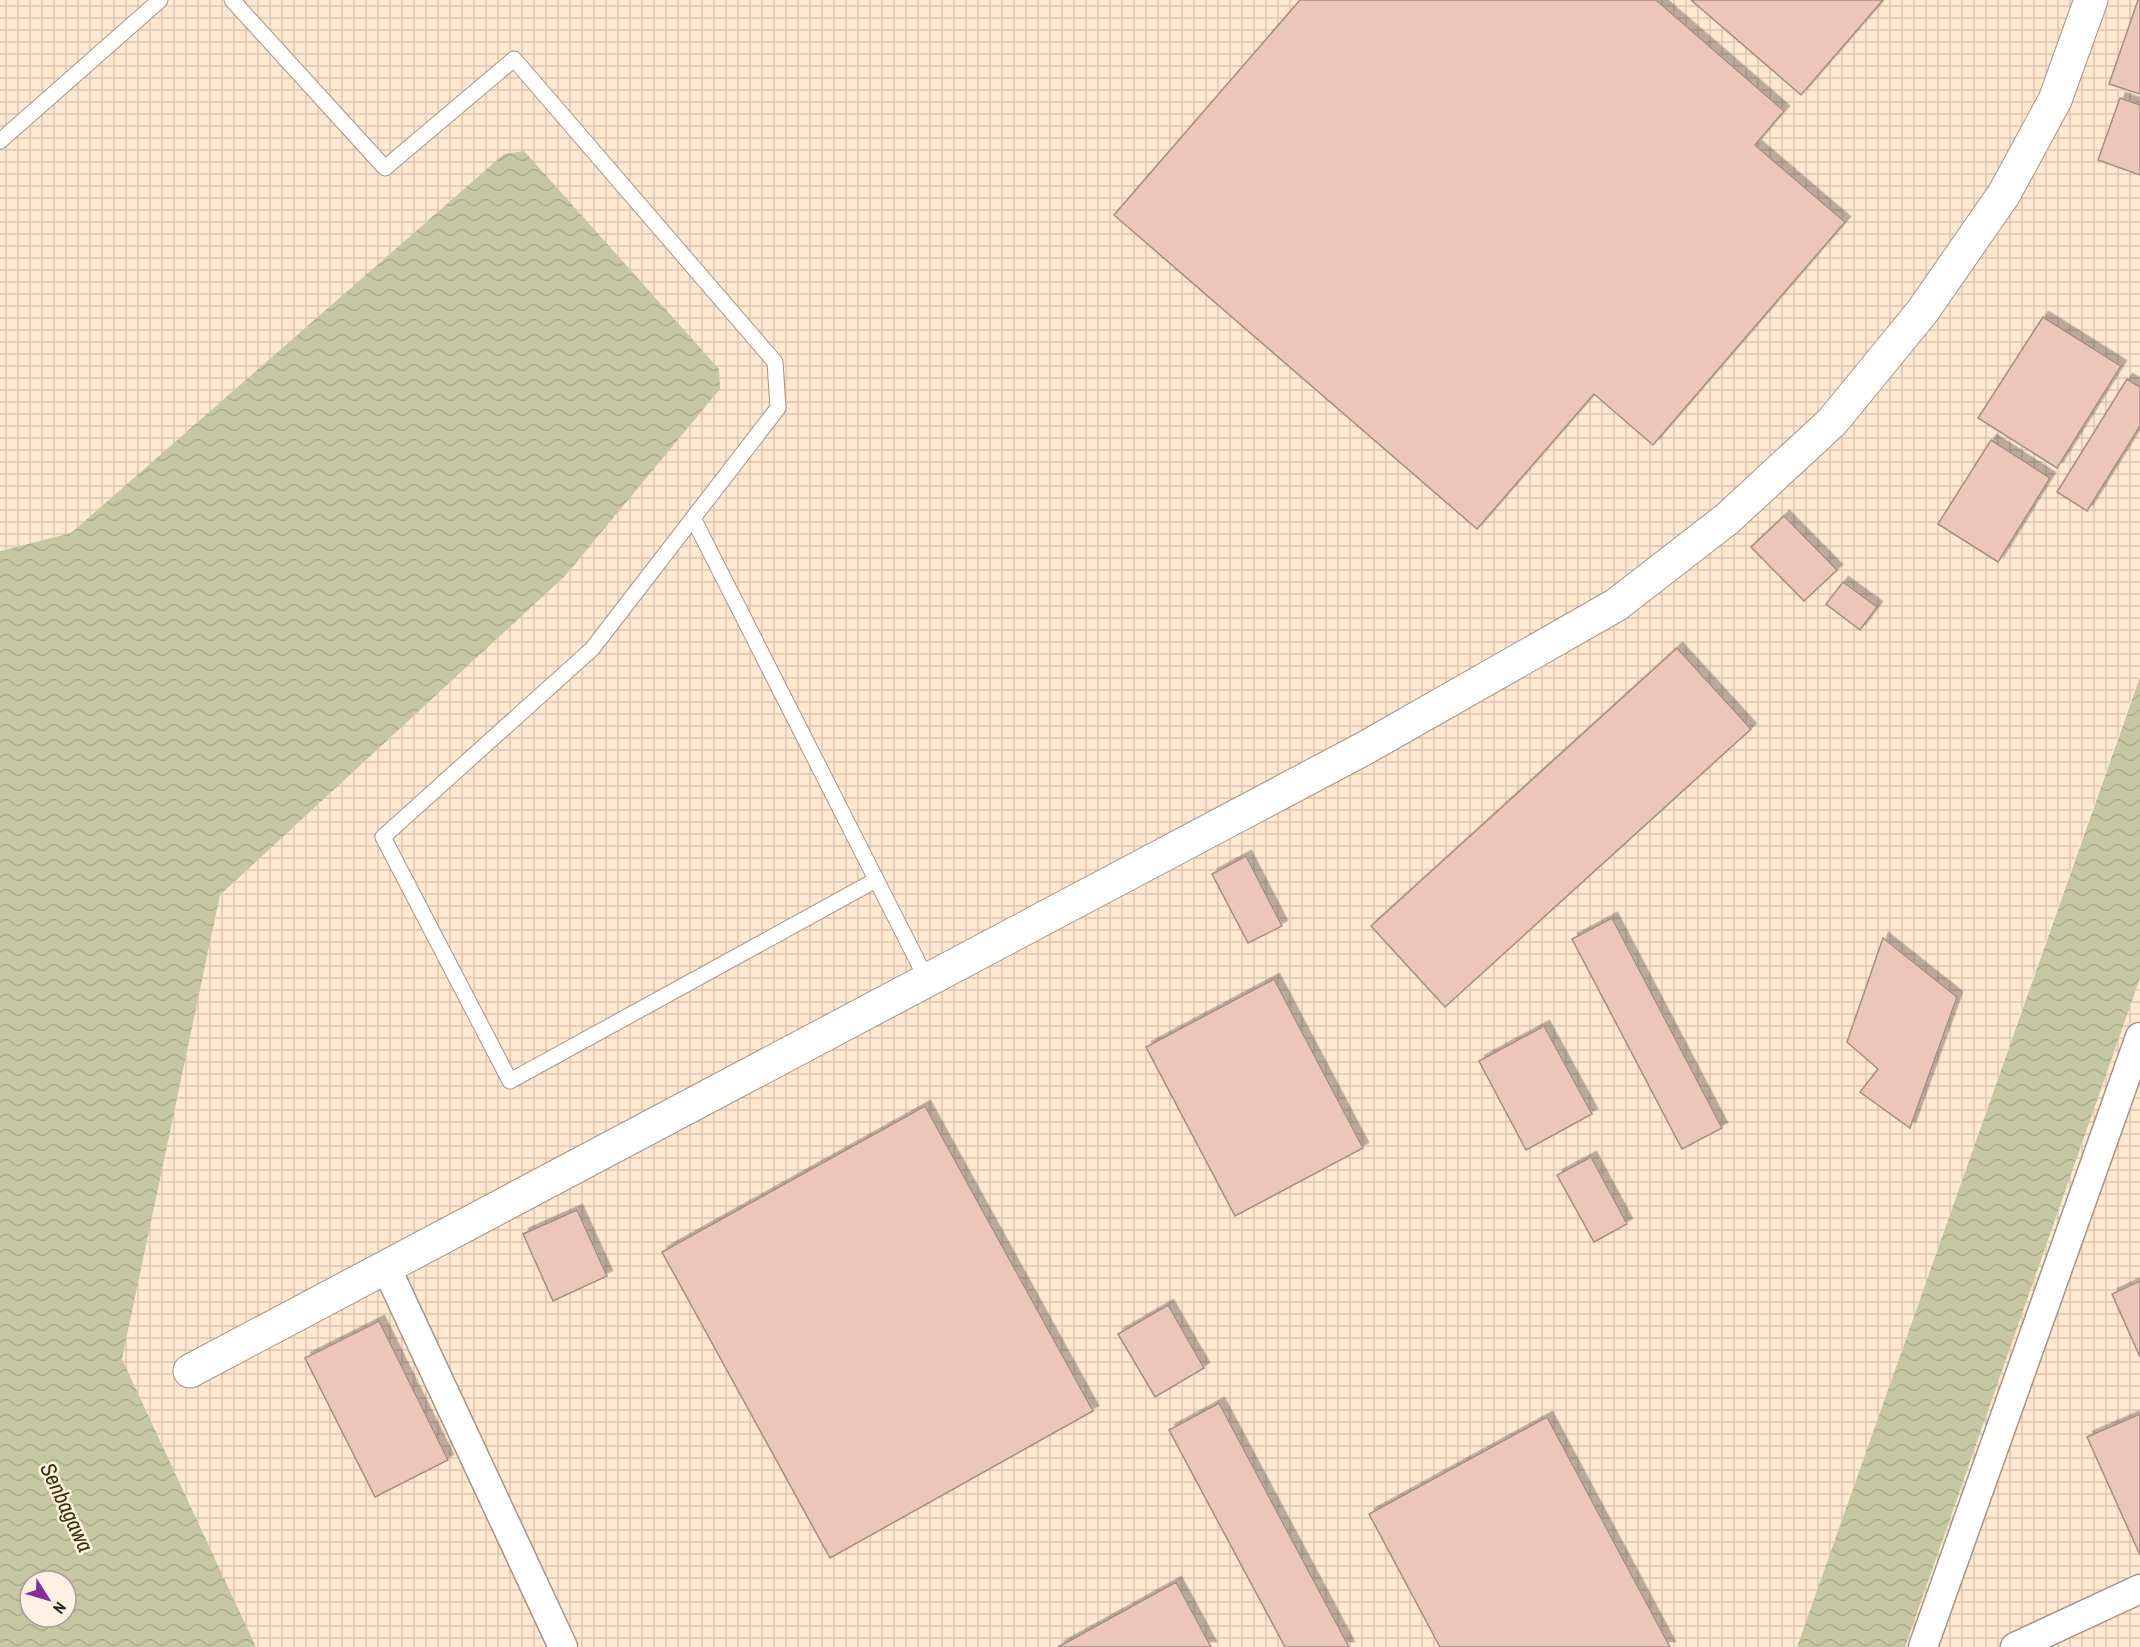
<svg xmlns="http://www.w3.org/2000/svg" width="2140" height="1647" viewBox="0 0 2140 1647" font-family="'Archivo Narrow',sans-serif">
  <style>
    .industrial { fill: url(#industrial-grid) }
    .water { fill: url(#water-waves); fill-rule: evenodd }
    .building { fill: #ecc7b7; stroke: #a38d84; stroke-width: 1.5; filter: url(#shadow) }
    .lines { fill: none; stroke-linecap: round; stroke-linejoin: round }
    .lane-casing { stroke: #a69585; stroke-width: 17 }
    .street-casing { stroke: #a69585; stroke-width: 31 }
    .secondary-casing { stroke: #a69585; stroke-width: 35 }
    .lane { stroke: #fff; stroke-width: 15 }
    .street { stroke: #fff; stroke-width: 28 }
    .secondary { stroke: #fff; stroke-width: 33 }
    .labels { text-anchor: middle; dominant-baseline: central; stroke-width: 5; stroke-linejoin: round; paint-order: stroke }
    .water-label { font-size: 22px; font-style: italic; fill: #333305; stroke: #fff0e2 }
  </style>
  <defs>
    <pattern id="industrial-grid" width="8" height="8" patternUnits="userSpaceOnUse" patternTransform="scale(1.5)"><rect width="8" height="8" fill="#ffe7d0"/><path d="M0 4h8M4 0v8" fill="none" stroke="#dac6b2"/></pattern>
    <pattern id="water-waves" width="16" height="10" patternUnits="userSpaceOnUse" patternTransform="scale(1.5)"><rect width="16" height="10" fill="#c5c7a3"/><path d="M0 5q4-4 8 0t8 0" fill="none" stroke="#a9ab8c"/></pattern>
    <filter id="shadow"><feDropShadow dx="5.5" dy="-5.5" stdDeviation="0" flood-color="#0004"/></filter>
  </defs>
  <rect width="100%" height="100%" fill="#fff0e2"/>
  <path class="industrial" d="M0,0h2140v674l-343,973h-1541l-134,-288 98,-464 346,-320 153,-186 -214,-235 -434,379 -71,18z
    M2140,978v669h-235z"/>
  <path class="water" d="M524,151l195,218 1,20 -154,186 -346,320 -98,464 134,288h-256v-1096l71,-18 433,-379zM30,1581h36v36h-36z
    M2140,677v301l-235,669h-108z"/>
  <path class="building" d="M1300,0h356l128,111 -29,34 90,77 -192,223 -59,-51 -117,135 -363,-314z
    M1691,0h192l-82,95z
    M2138,0h2v94l-31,-10z
    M2120,98l20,7v70l-42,-15z
    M2043,317l78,49 -64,102 -79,-50z
    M2127,379l13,8v39l-53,85 -30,-19z
    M1991,440l59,38 -52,84 -60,-38z
    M1784,516l53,54 -33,31 -53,-54z
    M1843,582l34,25 -17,23 -34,-26z
    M1677,648l74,81 -306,278 -74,-81z
    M1246,856l36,70 -34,17 -36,-69z
    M1612,918l110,210 -40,21 -110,-210z
    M1883,938l74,59 -47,131 -50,-36 18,-23 -31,-27z
    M1274,979l89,169 -128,68 -89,-169z
    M1544,1026l48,88 -66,36 -47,-89z
    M925,1106l168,305 -263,147 -168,-306z
    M1591,1157l36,67 -33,18 -37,-67z
    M577,1210l30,66 -54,25 -30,-67z
    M2140,1281v76l-28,-63z
    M1168,1305l36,63 -49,29 -37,-63z
    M379,1321l69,139 -73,37 -70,-139z
    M1219,1403l130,244h-64l-116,-217z
    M2140,1414v141l-53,-118z
    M1547,1417l123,230h-230l-71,-133z
    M1176,1582l35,65h-153z"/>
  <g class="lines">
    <defs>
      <path id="lane" d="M232,0l153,168 129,-109 261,303 3,46 -186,241 -209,188 127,244 366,-201
        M0,141l160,-141
        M693,518l234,462"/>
      <path id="street" d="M386,1267l177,380
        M1923,1647l217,-610
        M2015,1647l125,-58"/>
      <path id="secondary" d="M190,1371l1175,-623 251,-143 111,-86 105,-97 90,-110 82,-118 51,-94 36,-100"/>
    </defs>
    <use href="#lane" class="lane-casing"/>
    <use href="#street" class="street-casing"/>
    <use href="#secondary" class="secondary-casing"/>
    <use href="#lane" class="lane"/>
    <use href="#street" class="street"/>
    <use href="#secondary" class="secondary"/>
  </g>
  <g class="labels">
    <g class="water-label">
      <text transform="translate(67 1507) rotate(65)">Senbagawa</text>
    </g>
  </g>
  <g transform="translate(48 1599) rotate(127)"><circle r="28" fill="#fff0e2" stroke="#a89d92" stroke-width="1.5"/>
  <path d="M0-4.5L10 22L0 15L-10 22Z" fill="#842f9d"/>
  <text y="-9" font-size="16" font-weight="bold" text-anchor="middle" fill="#26201a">N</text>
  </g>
</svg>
